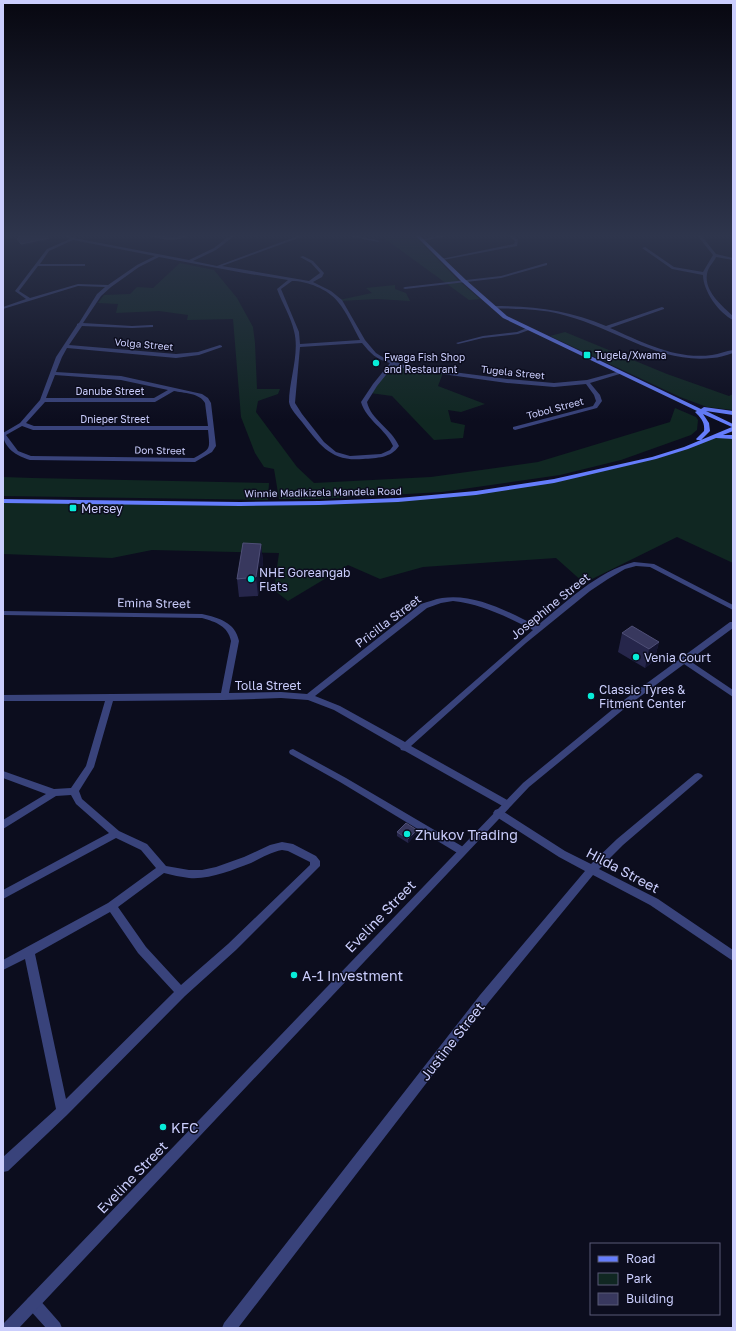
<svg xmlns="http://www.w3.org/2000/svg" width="736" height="1331" viewBox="0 0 736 1331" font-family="'Golos Text',sans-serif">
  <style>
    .green { fill: #102722 }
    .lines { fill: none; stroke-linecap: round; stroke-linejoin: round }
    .minor { fill: #39437b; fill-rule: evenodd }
    .tertiary { fill: #39437b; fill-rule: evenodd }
    .secondary { fill: #657dfb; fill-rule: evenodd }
    .wall { fill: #26264b }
    .shaded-wall { fill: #141431 }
    .building { fill: #38385e; stroke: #4f4f77 }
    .poi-dot { fill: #07edd9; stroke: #0c0d1e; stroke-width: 1.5 }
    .labels { text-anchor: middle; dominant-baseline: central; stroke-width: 3; stroke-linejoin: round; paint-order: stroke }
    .far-street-label { font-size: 10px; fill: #cbcefd; stroke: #0c0d1e }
    .far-poi-label { font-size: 10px; fill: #cbcefd; stroke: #0c0d1e; text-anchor: start }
    .poi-label { font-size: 12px; fill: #cbcefd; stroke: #0c0d1e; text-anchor: start }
    .street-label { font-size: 12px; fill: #cbcefd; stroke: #0c0d1e }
    .near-poi-label { font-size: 14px; fill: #cbcefd; stroke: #0c0d1e; text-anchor: start }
    .near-street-label { font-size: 14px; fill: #cbcefd; stroke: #0c0d1e }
  </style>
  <rect width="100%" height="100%" fill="#0c0d1e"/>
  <path class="green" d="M401,234h12l45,46 22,19 -11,1 -85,-62z
    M180,263l34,7 23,28 16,29 2,16 2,46h23l-2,5 -20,7 -2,11 41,55 17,16 117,-6 107,-15 132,-40 5,-14 21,9 2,3 -1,10 -6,5 -70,25 -61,15 -118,17 -124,7h-39l-5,-30 -10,-2 -9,-14 -14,-36 -8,-98 -46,1 1,-5 -29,-4 -43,2 2,-9 -20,-1 6,-8 26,-1 7,-7 16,1z
    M395,285v4l11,4 4,8 -33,-2 -37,2 -1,-1 33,-7 -6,-5z
    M565,332l102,42 62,22 4,-2v16l-26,-3 -27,-10 -130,-61z
    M393,363l50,10 -5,13 47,18 -24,8 -13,-2 3,12 14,3 -2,13 -29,2 -42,-44 -22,-3z
    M733,437v126l-56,-26 -93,46 -28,-25 -133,9 -43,12 -32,-14 -60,36 -14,-11 5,-37 -127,-3 -40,8 -109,-4v-53l266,3 124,-2 149,-18 114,-27 59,-19z
    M3,477l30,1 236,5 -1,17 -265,-4z"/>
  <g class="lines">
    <path class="minor" d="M59,234h6l9,4 115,22 25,-12 18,-14h5l-21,16 -23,11 24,5 86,-32h6l-87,32 87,15 11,-8 -9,-10 -11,-6 3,-1 10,5 11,12 -2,4 -9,5 18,9 11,9 23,40 11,13 8,5 23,8 100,13 47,4 33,-3 33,-9 3,2 -33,10 10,12 2,6 -5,7 -82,22 -2,-1v-2l80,-21 3,-5 -2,-6 -8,-11 -32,3 -47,-4 -101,-14 -12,-4 -17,21 -10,16c4,18 24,26 32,44 -8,12 -22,12 -36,13 -32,3 -43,-14 -61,-37 -4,-5 -12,-13 -13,-20 0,-22 11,-49 5,-71 -3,-14 -12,-28 -17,-42l11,-9 -44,-7 -85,-16 -20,10 -28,20 -10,9 -18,27 49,3 19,-1h2v2l-21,1 -50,-2 -13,19 107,9 22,-2 22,-7 2,1v1l-23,8 -23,3 -109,-10 -5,9 -6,15 65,4 81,18 6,4 3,5 5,43 -4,6 -17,10 -165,-2c-13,-4 -27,-12 -27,-27l17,-10 20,-23 16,-43 21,-32v-1l2,-1 18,-29 8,-7 -27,-1 -75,23v-2l23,-8 -11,-8 32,-42 23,-10zM73,240l82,16 -18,9 -29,20 -30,-1 -48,14 -11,-7 19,-25h47v-2h-45l9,-13zM292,281c15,0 36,8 46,21 8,9 16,27 22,38l-60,4 -1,-12 -18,-43zM362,343c9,11 14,16 28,20l-17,21 -12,18c5,18 25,27 32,44l-3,4 -9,4 -31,2 -14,-4 -12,-10 -22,-28 -7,-11 5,-56zM55,375l66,5 47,10 -14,8h-108zM174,391c9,2 26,2 31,12l3,23h-174l-8,-3 19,-21h110zM22,426l11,4h175c2,20 3,18 -14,28l-163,-2 -13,-5 -12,-16z
      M145,234l29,3 18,-3c-13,9 -33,6 -47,0z
      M339,234h10l31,7 -2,1z
      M446,234h10l-34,7 -2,-1z
      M506,234h5l7,6 -1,6 -74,14 -2,-1 73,-15 1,-3z
      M696,234h4l16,20 17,4v2l-17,-3c-2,5 -8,10 -9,17 -3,17 15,32 26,42v4c-14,-7 -30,-29 -30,-45l-31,-6 -30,-21 3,-1 29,20 29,5 10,-17z
      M546,263h1v2l-46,13 -96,11 -2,-1 2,-1 96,-11z
      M493,306c40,0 76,4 113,20l56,-19 2,1v1l-54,19c32,14 66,32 102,27 7,-1 14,-4 21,-5v3c-7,2 -14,5 -21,5 -52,6 -96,-29 -145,-42 -16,-5 -34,-7 -51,-7 -8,-1 -17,0 -25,-1v-1z
      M527,328h2v2l-11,4 -35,4 -25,6 -2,-1 27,-7 34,-4z
      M634,562l20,2 79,41v5l-83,-43 -14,-1 -11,3 -17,10 -18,12 -64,52 -115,103 98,55 2,3 -2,3 -3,1 -101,-57 -4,-1 -1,-2 -66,-38 -26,-10 -27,-2 -57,2 -111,1 -19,66 -15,24 3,8 37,32 28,13 19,22 23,4h13l14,-3 28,-10 26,-12 12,-3 11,2 23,12 4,5v5l-84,84 -51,46 -118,119 -59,56 -5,1v-15l53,-48 -31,-150 -22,11v-10l105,-57 48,-35 -15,-18 -25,-12 -113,61v-9l106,-57 -33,-29 -5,-9 -15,1 -53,33v-9l43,-26 -43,-16v-7l51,18 17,-1 15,-22 19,-65h-102v-6l218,-2 10,-52c-3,-15 -15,-19 -29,-23l-199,-3v-4l199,3c17,4 33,8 37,27l-10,52 52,-1 26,2 114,-90c7,-2 14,-5 21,-6 33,-5 67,14 95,28 28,-23 61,-55 97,-64zM453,601c29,3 54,16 80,29l-128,112 -65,-36 -25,-10 112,-88 14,-5zM282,850l6,1 22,11v3l-82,79 -47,41 -35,-38 -28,-40 46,-34c8,2 17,4 25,5 20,2 43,-8 62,-15 10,-5 20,-11 31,-13zM110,912l28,41 36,39 -108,107 -31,-145z
      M684,657l49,33v7l-52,-35 -1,-2z
      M293,749l53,29 119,70 2,3 -2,3 -3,1 -3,-1 -119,-72 -50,-28 -1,-2 1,-2z
      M698,773l3,1 2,2 -2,2 -78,67 -24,24 59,30 75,51v11l-83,-56 -57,-30 -105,128 -250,325h-16l2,-5 256,-328 105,-124 -26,-14 -64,-41 -2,-3 2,-3 3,-1 3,1 64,41 26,13 26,-25 78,-65z
      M33,1296l5,2 22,25 2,5h-16l-18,-20 -2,-5 2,-5z"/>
    <path class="tertiary" d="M730,622h3v6l-103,76 -101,83 -510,541h-16l1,-5 519,-540 101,-83z"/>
    <path class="secondary" d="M414,234h4l48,46 41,36 194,93 3,-2 29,4v4l-27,-4 27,13v7l-10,4h10v4l-17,-1 -28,11 -32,10 -102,24 -78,12 -78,7 -79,3 -79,1 -237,-3v-4l237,3 79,-1 79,-3 78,-7 78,-12 98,-22 32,-10 48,-20 -29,-13 6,9 1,8 -9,9h-4l-1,-1 8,-8c1,-9 -3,-13 -9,-19l2,-1 -194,-93 -41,-36z"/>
  </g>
  <path class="wall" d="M261,544l2,18 -5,34 -19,1 -2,-18z
    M622,633l37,9 -5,19 -9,7 -27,-16z
    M417,830v3l-9,10 -11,-7v-4z"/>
  <path class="shaded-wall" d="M49,238v2l-27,6 -1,-2z
    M261,544l2,18 -5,34 -2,-19z
    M659,642l-5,19 -9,7 4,-19z
    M417,830v3l-9,10v-4z"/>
  <path class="building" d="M22,234h24l3,4 -28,6 -4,-5z
    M243,543l18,1 -5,33 -19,2z
    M632,626l27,16 -10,7 -27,-16z
    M406,823l11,7 -9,9 -11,-7z"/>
  <linearGradient id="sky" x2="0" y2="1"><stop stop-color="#070710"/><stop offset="0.56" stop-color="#2e354c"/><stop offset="1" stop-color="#2e354c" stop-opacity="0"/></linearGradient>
  <rect width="736" height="421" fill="url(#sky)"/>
  <g class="poi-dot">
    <rect x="583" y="351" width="8" height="8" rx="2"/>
    <circle cx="376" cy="363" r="4"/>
    <rect x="69" y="504" width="8" height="8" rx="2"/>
    <circle cx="251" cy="579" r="4"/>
    <circle cx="636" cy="657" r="4"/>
    <circle cx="591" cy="696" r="4"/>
    <circle cx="407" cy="834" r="4"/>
    <circle cx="294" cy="975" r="4"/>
    <circle cx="163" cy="1127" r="4"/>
  </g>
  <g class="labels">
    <g class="far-street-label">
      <text transform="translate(144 344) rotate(5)">Volga Street</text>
      <text transform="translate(513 372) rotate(6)">Tugela Street</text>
      <text x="110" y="391">Danube Street</text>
      <text transform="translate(555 408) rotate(-15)">Tobol Street</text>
      <text x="115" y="419">Dnieper Street</text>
      <text transform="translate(160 450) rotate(1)">Don Street</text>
      <text transform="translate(323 492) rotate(-1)">Winnie Madikizela Mandela Road</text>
    </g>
    <g class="far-poi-label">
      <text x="595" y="355">Tugela/Xwama</text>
      <text x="384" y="357">Fwaga Fish Shop<tspan x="384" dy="12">and Restaurant</tspan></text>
    </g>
    <g class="poi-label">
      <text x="81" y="508">Mersey</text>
      <text x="259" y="572">NHE Goreangab<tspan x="259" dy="14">Flats</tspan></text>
      <text x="644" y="657">Venia Court</text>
      <text x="599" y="689">Classic Tyres &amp;<tspan x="599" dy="14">Fitment Center</tspan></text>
    </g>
    <g class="street-label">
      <text transform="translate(154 603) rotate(1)">Emina Street</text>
      <text transform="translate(550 606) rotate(-39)">Josephine Street</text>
      <text transform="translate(388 621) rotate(-37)">Pricilla Street</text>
      <text x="268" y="685">Tolla Street</text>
    </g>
    <g class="near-poi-label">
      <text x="415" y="834">Zhukov Trading</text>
      <text x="302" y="975">A-1 Investment</text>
      <text x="171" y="1127">KFC</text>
    </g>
    <g class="near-street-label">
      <text transform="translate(623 870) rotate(28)">Hilda Street</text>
      <text transform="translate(380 916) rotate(-46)">Eveline Street</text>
      <text transform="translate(452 1041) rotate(-52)">Justine Street</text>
      <text transform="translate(132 1177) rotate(-46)">Eveline Street</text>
    </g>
  </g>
  <rect width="736" height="1331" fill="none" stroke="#cbcefd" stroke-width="8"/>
  <rect x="590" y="1243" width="130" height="72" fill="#0c0d1e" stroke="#585a77"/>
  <rect x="598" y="1256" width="20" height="6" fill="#657dfb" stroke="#585a77"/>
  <text x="626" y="1263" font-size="12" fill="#cbcefd">Road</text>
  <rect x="598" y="1273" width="20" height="12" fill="#102722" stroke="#585a77"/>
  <text x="626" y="1283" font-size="12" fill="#cbcefd">Park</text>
  <rect x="598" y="1293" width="20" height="12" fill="#38385e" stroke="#585a77"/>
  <text x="626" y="1303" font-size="12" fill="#cbcefd">Building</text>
</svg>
